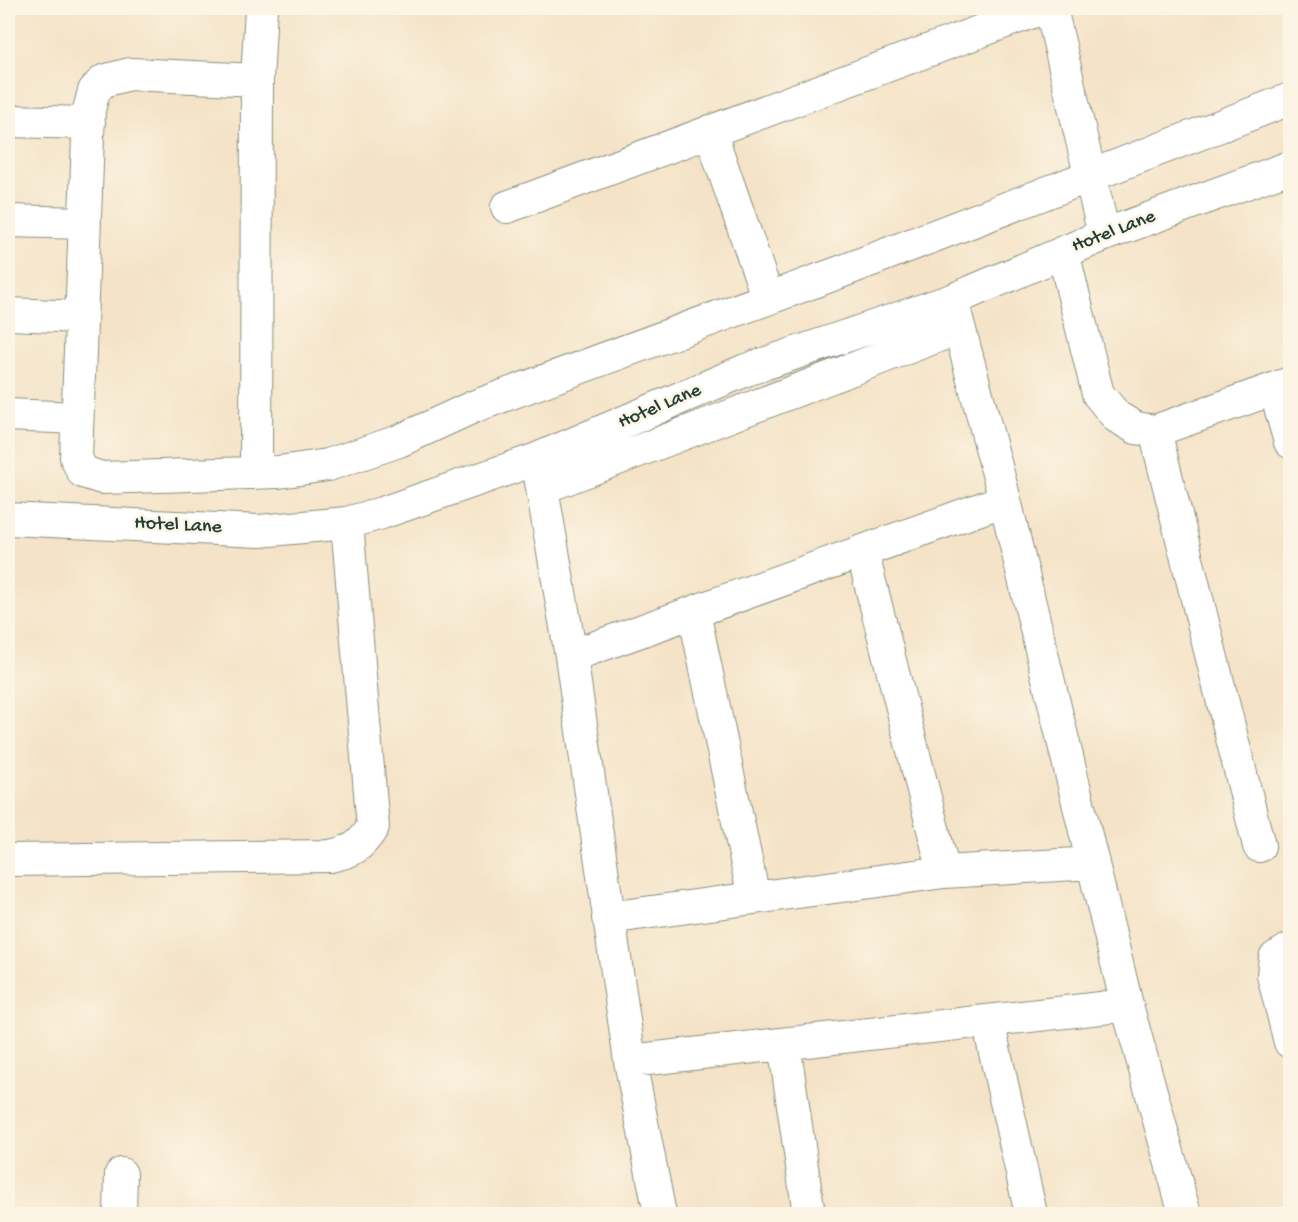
<svg xmlns="http://www.w3.org/2000/svg" width="1298" height="1222" viewBox="0 0 1298 1222" font-family="'Gochi Hand',sans-serif">
  <style>
    .lines { fill: none; stroke-linecap: round; stroke-linejoin: round }
    .minor-casing { stroke: #8a907e; stroke-width: 34 }
    .minor { stroke: #fff; stroke-width: 32 }
    .labels { text-anchor: middle; dominant-baseline: central; stroke-width: 5; stroke-linejoin: round; paint-order: stroke }
    .street-label { font-size: 20px; fill: #1f3d34; stroke: #fcf5e5 }
  </style>
  <rect width="100%" height="100%" fill="#fcf5e5"/>
  <filter id="ink" filterUnits="userSpaceOnUse"><feTurbulence type="fractalNoise" baseFrequency=".0167" numOctaves="2"/><feDisplacementMap in="SourceGraphic" scale="12" xChannelSelector="R" yChannelSelector="G"/><feConvolveMatrix kernelMatrix="1 2 1 2 8 2 1 2 1" color-interpolation-filters="sRGB"/></filter>
  <filter id="wash" filterUnits="userSpaceOnUse"><feTurbulence type="fractalNoise" baseFrequency=".008" numOctaves="4" result="noise"/><feDisplacementMap in="SourceGraphic" scale="24" xChannelSelector="R" yChannelSelector="G"/><feGaussianBlur stdDeviation="1.35" result="paint"/><feColorMatrix in="noise" values="0 0 0 0 0 0 0 0 0 0 0 0 0 0 0 0 0 1.4 0 .05"/><feComposite in="paint" operator="in"/></filter>
  <g filter="url(#wash)">
    <rect width="100%" height="100%" fill="#f4e3c7"/>
  </g>
  <g filter="url(#ink)">
    <g class="lines">
      <defs>
        <path id="minor" d="M1051,8l53,227
          M257,80l-127,-6 -27,7 -9,10 -5,19 -13,348 7,14 19,6 177,-6 49,-7 71,-24 74,-34 370,-136 447,-172
          M8,121l81,2
          M710,131l58,168
          M507,207l536,-199
          M8,221l76,2
          M1063,252l35,142 19,23 19,11 19,3 135,-48
          M952,300l53,200 122,505 58,209
          M8,314l73,3
          M1275,389l15,53
          M8,415l69,3
          M1155,431l104,415
          M537,459l34,197 59,405 30,153
          M256,473l1,-393 4,-72
          M542,488l417,-160
          M8,519l251,12 88,-8 35,-10 155,-54 209,-89 206,-70 152,-65 186,-68
          M862,551l82,321 149,-9
          M694,612l60,286
          M571,656l434,-156
          M8,860l322,-4c24,-5 30,-9 43,-29l-26,-304
          M608,918l336,-46
          M1290,949l-15,9 -2,17 17,67
          M988,1021l43,193
          M784,1044l25,170
          M630,1061l497,-56
          M120,1214l1,-40"/>
      </defs>
      <use href="#minor" class="minor-casing"/>
      <use href="#minor" class="minor"/>
    </g>
  </g>
  <g class="labels">
    <g class="street-label">
      <text transform="translate(1114 232) rotate(-21)">Hotel Lane</text>
      <text transform="translate(660 407) rotate(-23)">Hotel Lane</text>
      <text transform="translate(178 526) rotate(3)">Hotel Lane</text>
    </g>
  </g>
  <rect width="1298" height="1222" fill="none" stroke="#fcf5e5" stroke-width="30"/>
</svg>
